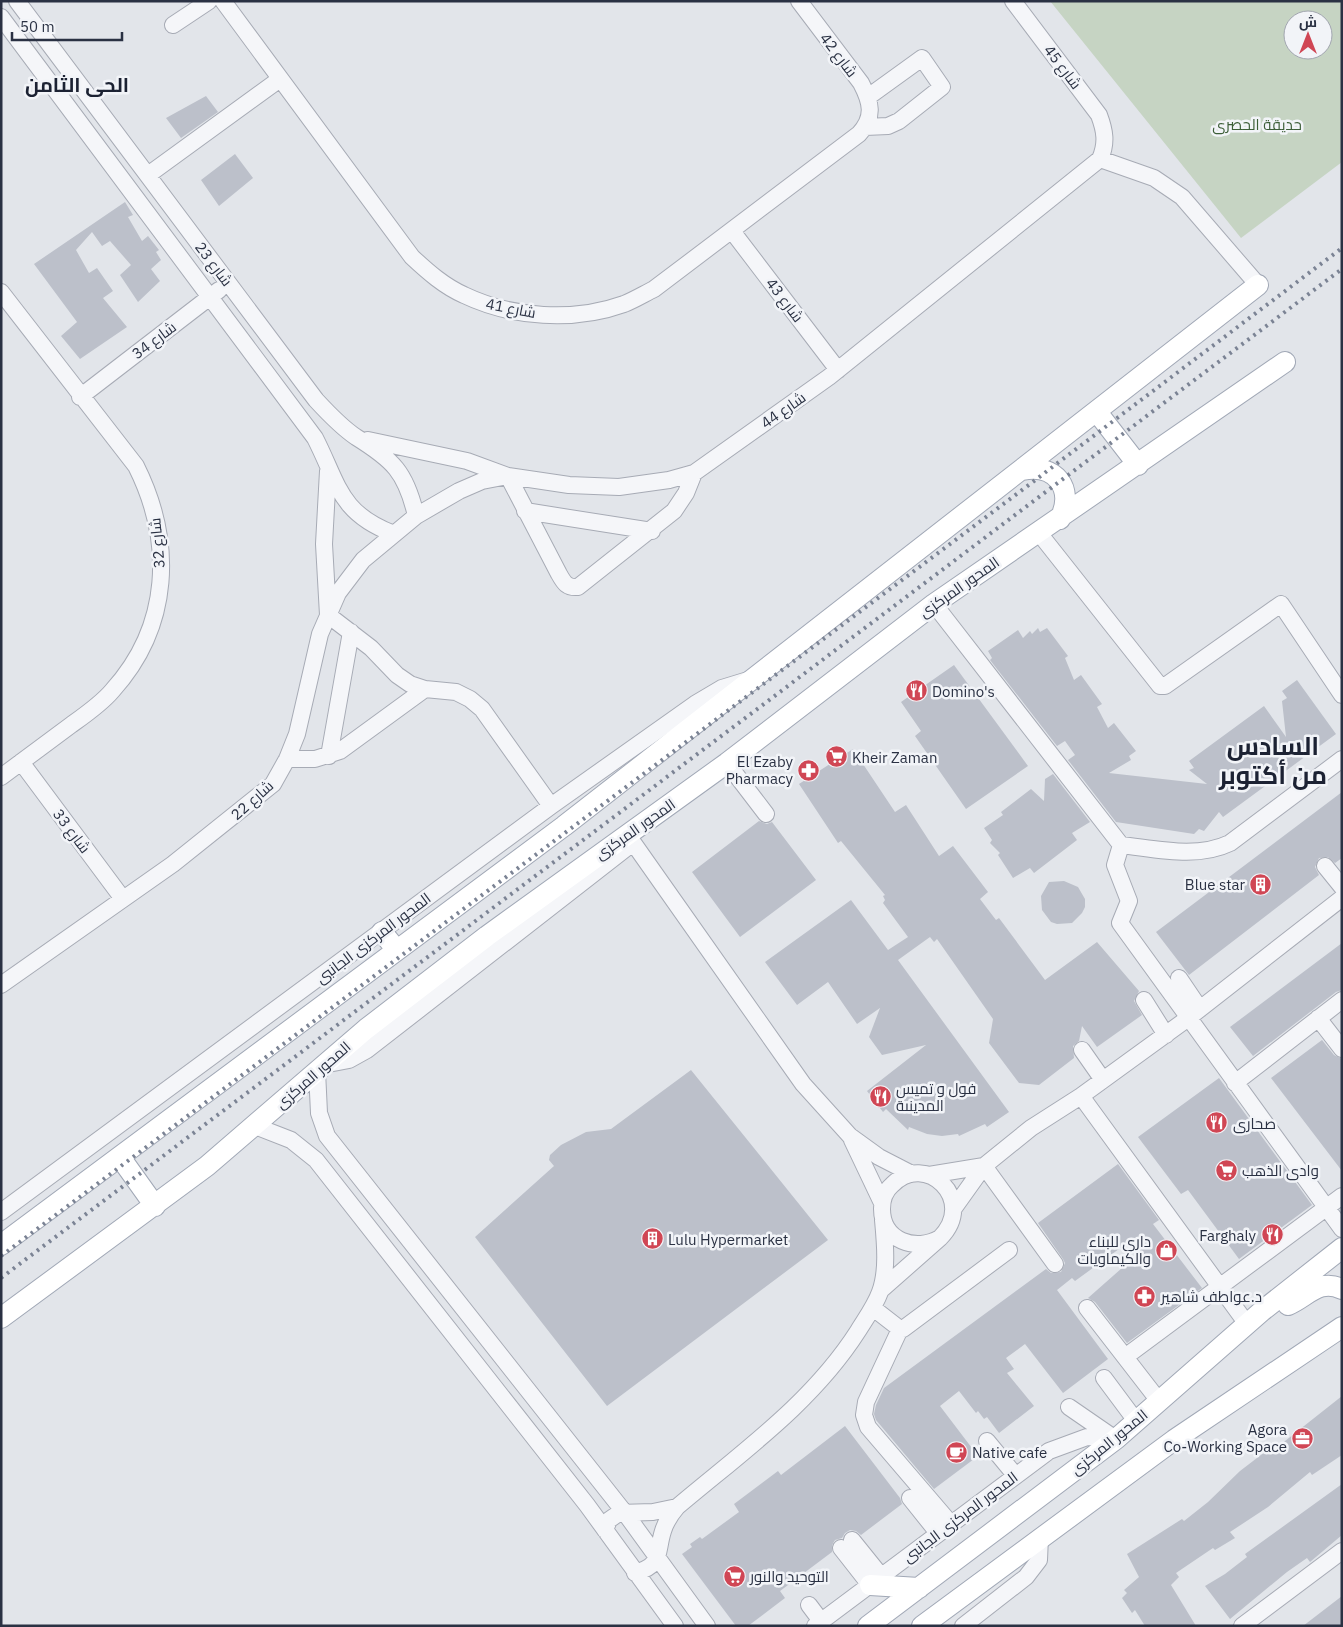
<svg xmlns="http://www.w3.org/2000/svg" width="1343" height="1627" viewBox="0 0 1343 1627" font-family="'IBM Plex Sans',Cairo,sans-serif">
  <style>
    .green { fill: #c6d4c3; fill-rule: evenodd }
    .building { fill: #bcc0ca }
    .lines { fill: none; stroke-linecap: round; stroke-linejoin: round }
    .minor-casing { stroke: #a7abb5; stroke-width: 18 }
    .major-casing { stroke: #a1a8b6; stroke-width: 22 }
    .minor { stroke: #f5f6f9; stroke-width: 16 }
    .major { stroke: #fff; stroke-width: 20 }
    .rail { stroke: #7b8394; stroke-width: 4; stroke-dasharray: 2.5 5; stroke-linecap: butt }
    .labels { text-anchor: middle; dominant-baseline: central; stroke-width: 5; stroke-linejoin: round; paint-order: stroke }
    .street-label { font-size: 15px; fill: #2a3143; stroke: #f2f4f8 }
    .park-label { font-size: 15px; fill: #3c5e37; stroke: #f2f4f8 }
    .poi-label { font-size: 15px; fill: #2a3143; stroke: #f2f4f8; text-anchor: start }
    .district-label { font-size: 20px; font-weight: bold; fill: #1c2233; stroke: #f2f4f8 }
    .town-label { font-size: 25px; font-weight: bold; fill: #1c2233; stroke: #f2f4f8 }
  </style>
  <rect width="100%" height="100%" fill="#e2e5ea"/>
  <path class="green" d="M1050,1h292v161l-101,76zM1293,20h30v30h-30z"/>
  <path class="building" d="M206,96l12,16 -37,26 -15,-20z
    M235,154l18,24 -34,28 -18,-26z
    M125,202l8,13 -5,2 14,24 6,-5 11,14 -3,2 5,8 -10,9 9,12 -22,21 -18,-27 11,-10 -21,-24 -8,5 -10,-14 -16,18 13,23 8,-5 16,23 -10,7 24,29 -47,32 -19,-23 16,-14 -43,-58z
    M1038,628l2,4 7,-4 21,28 -3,2 9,22 7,-5 21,29 -5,3 11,21 6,-5 22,28 -7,5 2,4 -22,13 98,11 -18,-14 5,-2 -5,-7 75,-55 22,31 -4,-36 5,-3 -5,-7 15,-11 39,54 -113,83 -4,-5 -15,19 -5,-2 -5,5 -78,-12 -48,-62 7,-5 -10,-14 -8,5 -67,-86 2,-2 -4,-7 30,-21 5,8 7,-7 2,3z
    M954,665l74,101 -62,43 -51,-73 6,-5 -20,-29z
    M853,749l42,63 11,-7 33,51 14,-10 35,46 -8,7 16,21 3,-2 46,62 52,-38 42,49 -5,10 8,14 -45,32 -15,-21 -3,15 -6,5 1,12 -35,27 -20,-2 -30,-40 4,-24 -56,-80 -3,3 -4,-5 -32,23 111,152 -22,15 -2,-3 -26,12 -1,-2 -16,2 -15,-2 -18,-7 -1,3 -22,-21 -3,3 -16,-21 59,-46 -44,10 -13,-18 11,-29 -23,16 -29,-42 -31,23 -32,-43 86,-62 37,50 20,-13 -25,-34 2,-3 -2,-4 2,-1 -44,-54 -3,2 -39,-59z
    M1053,774l37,48 -18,11 5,7 -43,33 -4,-5 -17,10 -15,-23 2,-2 -10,-10 2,-3 -8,-12 19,-13 -2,-3 30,-23 13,12 1,-22z
    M1342,792v66l-7,5 -7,-6 -9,1 -4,9 4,8 -130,100 -33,-43z
    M759,821l8,3 5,-2 44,58 -76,57 -48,-65z
    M1064,881l14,6 7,12v8l-3,6 -10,10 -15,1 -6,-2 -9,-12 -1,-14 8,-14z
    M1342,943v47l-6,2 -83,64 -23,-29z
    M1322,1040l12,15 8,4v112l-71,-93z
    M691,1070l137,170 -221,166 -132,-169 79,-71 -5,-6 1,-5 11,-10 25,-13 25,-3z
    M1219,1078l93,127 -73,54 -51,-69 -7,4 -43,-57z
    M1118,1164l41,56 -6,4 49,64 -75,55 -32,-41 -7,-4 51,-45 -9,-12 -55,40 -3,-3 -15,12 51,69 -45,34 -38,-49 -19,14 8,11 -7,4 27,33 -35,27 -12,-16 -3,2 -6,-8 -2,2 -17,-22 -19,15 38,50 -44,33 -58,-69 -2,-6 2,-9 8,-17 162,-119 5,4 10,-1 4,-9 -2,-4 -25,-36z
    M1342,1396v59l-30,20 -2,-3 -42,35 -38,25 5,6 -20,12 -2,-2 -37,25 3,4 -8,8 25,41h-51l-10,-16 -3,3 -10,-15 5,-5 -3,-3 15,-13 -12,-23 55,-35 2,2 24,-19 32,-31 38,-29 2,3z
    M845,1426l55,72 2,6 -41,31 -5,-4 -6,-1 -5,3 -3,5 -7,2 -3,5v7l-52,39 5,7 -37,28h-12l-54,-72 10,-7 -2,-3 10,-7 2,2 37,-27 -5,-8 44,-33 3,4z
    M1342,1484v51l-32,27 -3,-4 -20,14 -57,47 -25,-33 20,-12 22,-17 -2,-3z
    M1342,1596v30h-39z"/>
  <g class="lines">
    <defs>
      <path id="minor" d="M17,1l299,399c12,13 25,27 40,37 37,23 50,35 60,79
        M223,1l189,256c16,15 32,29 52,38 48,23 110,27 160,9 10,-4 20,-10 30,-15l205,-155c16,-17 12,-32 2,-51l-62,-82
        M1,17l314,421c24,47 24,75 79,96
        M173,25l36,-24
        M865,127l23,-1 11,-5 43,-34 -20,-29 -54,39
        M1100,159l54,19 28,19 76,88
        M148,175l132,-96
        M732,231l106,139
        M1,292l135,174c38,76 35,160 -24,225 -11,13 -27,24 -41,34 -23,17 -46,34 -70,52
        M80,397l139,-107
        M368,440l99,21 41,15 51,98c5,9 8,14 19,13l96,-76 12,-18 8,-20
        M328,471l-4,73 4,71 43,33 26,27 13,9 15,5 31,3 14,7 12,10 69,97
        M525,511l127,20
        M1039,533l121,153h5l116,-82 61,91
        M934,604l187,241
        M329,756l22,-124
        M287,759h28l25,-8 85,-62
        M1342,759l-112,84c-33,16 -73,6 -109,2l-6,20 14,36 -9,22 222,306
        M21,762l102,137
        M727,763l39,51
        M627,834l176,250 47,52 29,21 33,17
        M1325,866l17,21
        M1179,978l21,31
        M1,985l172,-121 100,-80 14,-25 10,-25 23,-100 18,-41 25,-33 53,-44 43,-25 23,-10 26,-5 61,9 50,2 50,-7 25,-7 135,-96 271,-218c7,-16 5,-28 -1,-44l-86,-114
        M1144,1000l22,35
        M1318,1018l24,31
        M1082,1050l21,30
        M323,1065l26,-5 18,-10 266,-207
        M317,1071l2,42 8,23 298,377 82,113
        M1235,1083l107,-83
        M1081,1096l166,228
        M255,1126l36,14 25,20 271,345 88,121
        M852,1140l30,63
        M984,1166l71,98
        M929,1175l55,-9
        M954,1208l30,-42 47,-38 50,-32 106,-77 155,-121
        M1,1212l550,-406 144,-102 27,-16 26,-8
        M881,1290l59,-52c38,-38 -15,-88 -48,-53 -7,6 -10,15 -10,24 0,32 34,43 58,29
        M873,1308l27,21h3l106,-79
        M1087,1308l72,93
        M900,1329l-34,73 -2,13 4,12 83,97
        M1125,1357l217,-161
        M1104,1378l32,43
        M1069,1407l45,31
        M987,1441l28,34
        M910,1498l28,35
        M605,1530l4,-10 10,-7 34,-1 24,-5
        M852,1540l29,36
        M841,1548l29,37
        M635,1573c28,-8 21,-20 28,-42 3,-10 8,-17 14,-24 65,-55 135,-104 181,-176 8,-13 17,-25 22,-39 8,-21 5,-50 3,-72
        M809,1605l12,16
        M815,1626l234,-175 38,-14 29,2
        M963,1626l63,-49 13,-17 1,-23
        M1242,1626l100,-75"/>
      <path id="major" d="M1097,412l41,53
        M1022,470c33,-7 53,18 38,49
        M382,932l14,17
        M120,1157l35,49
        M1,1245l563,-419 694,-541
        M1288,1305c19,-8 31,-27 54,-16
        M1,1318l206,-152 159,-137 121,-93 240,-173 207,-159 351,-242
        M870,1585l49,3
        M868,1626l248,-187 146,-128 80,-63
        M922,1626l252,-186 168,-113"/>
    </defs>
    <use href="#minor" class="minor-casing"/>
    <use href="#major" class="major-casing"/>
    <use href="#minor" class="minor"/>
    <use href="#major" class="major"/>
    <path class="rail" d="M1,1256l1025,-769 316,-239
      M1,1278l1341,-1009"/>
  </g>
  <defs>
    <symbol id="restaurant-disc" viewBox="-11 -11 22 22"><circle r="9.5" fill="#d04654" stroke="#f2f4f8"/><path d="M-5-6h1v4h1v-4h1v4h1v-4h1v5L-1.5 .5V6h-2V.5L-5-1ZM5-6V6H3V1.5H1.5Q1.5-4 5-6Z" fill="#fff"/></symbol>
    <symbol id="supermarket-disc" viewBox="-11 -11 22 22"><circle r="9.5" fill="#d04654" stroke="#f2f4f8"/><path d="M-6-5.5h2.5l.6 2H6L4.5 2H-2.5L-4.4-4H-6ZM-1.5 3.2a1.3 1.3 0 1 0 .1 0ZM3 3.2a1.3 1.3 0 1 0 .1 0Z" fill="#fff"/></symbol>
    <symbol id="pharmacy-disc" viewBox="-11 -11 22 22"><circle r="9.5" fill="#d04654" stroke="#f2f4f8"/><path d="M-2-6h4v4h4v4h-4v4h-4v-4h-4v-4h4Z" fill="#fff"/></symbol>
    <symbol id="building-disc" viewBox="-11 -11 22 22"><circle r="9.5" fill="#d04654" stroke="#f2f4f8"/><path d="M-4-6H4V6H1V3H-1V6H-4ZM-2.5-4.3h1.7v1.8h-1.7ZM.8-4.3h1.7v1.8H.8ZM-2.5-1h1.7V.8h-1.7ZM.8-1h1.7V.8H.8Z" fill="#fff"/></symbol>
    <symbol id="shop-disc" viewBox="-11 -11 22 22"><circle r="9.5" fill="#d04654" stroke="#f2f4f8"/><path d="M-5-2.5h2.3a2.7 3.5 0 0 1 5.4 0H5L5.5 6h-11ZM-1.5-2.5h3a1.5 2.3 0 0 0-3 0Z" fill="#fff"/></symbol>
    <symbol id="office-disc" viewBox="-11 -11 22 22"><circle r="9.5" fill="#d04654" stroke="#f2f4f8"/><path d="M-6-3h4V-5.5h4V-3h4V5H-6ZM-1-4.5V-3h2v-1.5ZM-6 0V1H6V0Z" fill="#fff"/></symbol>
    <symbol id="cafe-disc" viewBox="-11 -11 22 22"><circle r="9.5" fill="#d04654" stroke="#f2f4f8"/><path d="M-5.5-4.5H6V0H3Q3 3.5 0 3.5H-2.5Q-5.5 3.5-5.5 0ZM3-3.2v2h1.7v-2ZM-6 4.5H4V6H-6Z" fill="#fff"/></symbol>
  </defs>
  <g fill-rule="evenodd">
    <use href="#restaurant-disc" x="904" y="678" width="25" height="25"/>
    <use href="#supermarket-disc" x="824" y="744" width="25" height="25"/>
    <use href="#pharmacy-disc" x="796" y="758" width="25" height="25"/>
    <use href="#building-disc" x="1248" y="872" width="25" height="25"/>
    <use href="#restaurant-disc" x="868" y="1084" width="25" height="25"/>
    <use href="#restaurant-disc" x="1204" y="1110" width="25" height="25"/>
    <use href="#supermarket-disc" x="1214" y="1158" width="25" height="25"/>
    <use href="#restaurant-disc" x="1260" y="1222" width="25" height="25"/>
    <use href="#building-disc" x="640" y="1226" width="25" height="25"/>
    <use href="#shop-disc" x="1154" y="1238" width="25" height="25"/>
    <use href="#pharmacy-disc" x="1132" y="1284" width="25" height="25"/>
    <use href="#office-disc" x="1290" y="1426" width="25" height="25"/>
    <use href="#cafe-disc" x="944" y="1440" width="25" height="25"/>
    <use href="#supermarket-disc" x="722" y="1564" width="25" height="25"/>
  </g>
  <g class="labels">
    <g class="street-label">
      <text transform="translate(839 55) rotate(53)">شارع 42</text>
      <text transform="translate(1063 67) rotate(53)">شارع 45</text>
      <text transform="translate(214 264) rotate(53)">شارع 23</text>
      <text transform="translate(785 300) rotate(53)">شارع 43</text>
      <text transform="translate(511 308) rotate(11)">شارع 41</text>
      <text transform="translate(154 340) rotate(-37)">شارع 34</text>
      <text transform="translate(783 410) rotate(-35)">شارع 44</text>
      <text transform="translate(157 543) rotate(-95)">شارع 32</text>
      <text transform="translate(959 587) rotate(-35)">المحور المركزى</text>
      <text transform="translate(252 800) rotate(-42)">شارع 22</text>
      <text transform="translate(635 829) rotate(-35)">المحور المركزى</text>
      <text transform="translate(72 831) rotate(53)">شارع 33</text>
      <text transform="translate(373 938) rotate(-37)">المحور المركزى الجانبى</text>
      <text transform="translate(313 1075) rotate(-41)">المحور المركزى</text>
      <text transform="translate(1109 1442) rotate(-39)">المحور المركزى</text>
      <text transform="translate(960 1517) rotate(-37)">المحور المركزى الجانبى</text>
    </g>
    <g class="park-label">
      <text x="1257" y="124">حديقة الحصرى</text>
    </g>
    <g class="poi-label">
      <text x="932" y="691">Domino's</text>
      <text x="852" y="757">Kheir Zaman</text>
      <text x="793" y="761" text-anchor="end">El Ezaby<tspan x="793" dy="17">Pharmacy</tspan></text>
      <text x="1245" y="884" text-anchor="end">Blue star</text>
      <text x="896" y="1088">فول و تميس<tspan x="896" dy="17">المدينىة</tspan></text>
      <text x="1233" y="1123">صحارى</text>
      <text x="1242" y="1170">وادى الذهب</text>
      <text x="1256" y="1235" text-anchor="end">Farghaly</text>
      <text x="668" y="1239">Lulu Hypermarket</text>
      <text x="1151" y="1241" text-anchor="end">دارى للبناء<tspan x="1151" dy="17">والكيماويات</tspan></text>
      <text x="1161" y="1296">د.عواطف شاهير</text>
      <text x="1287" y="1429" text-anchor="end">Agora<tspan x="1287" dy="17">Co-Working Space</tspan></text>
      <text x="972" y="1452">Native cafe</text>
      <text x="750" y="1576">التوحيد والنور</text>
    </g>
    <g class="district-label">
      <text x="77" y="84">الحى الثامن</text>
    </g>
    <g class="town-label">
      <text x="1273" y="745">السادس<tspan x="1273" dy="29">من أكتوبر</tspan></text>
    </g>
  </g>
  <rect width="1343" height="1627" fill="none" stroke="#2a3143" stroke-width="5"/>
  <g transform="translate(1308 35)"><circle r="24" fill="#f2f4f8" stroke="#a2a6b0"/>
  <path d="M0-4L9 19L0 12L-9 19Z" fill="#d04654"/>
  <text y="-8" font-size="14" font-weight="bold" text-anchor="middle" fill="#2a3143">ش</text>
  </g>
  <path d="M12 32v8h110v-8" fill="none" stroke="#2a3143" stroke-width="2.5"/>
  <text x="20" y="32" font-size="15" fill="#2a3143" stroke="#f2f4f8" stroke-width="4" paint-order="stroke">50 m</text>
</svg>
